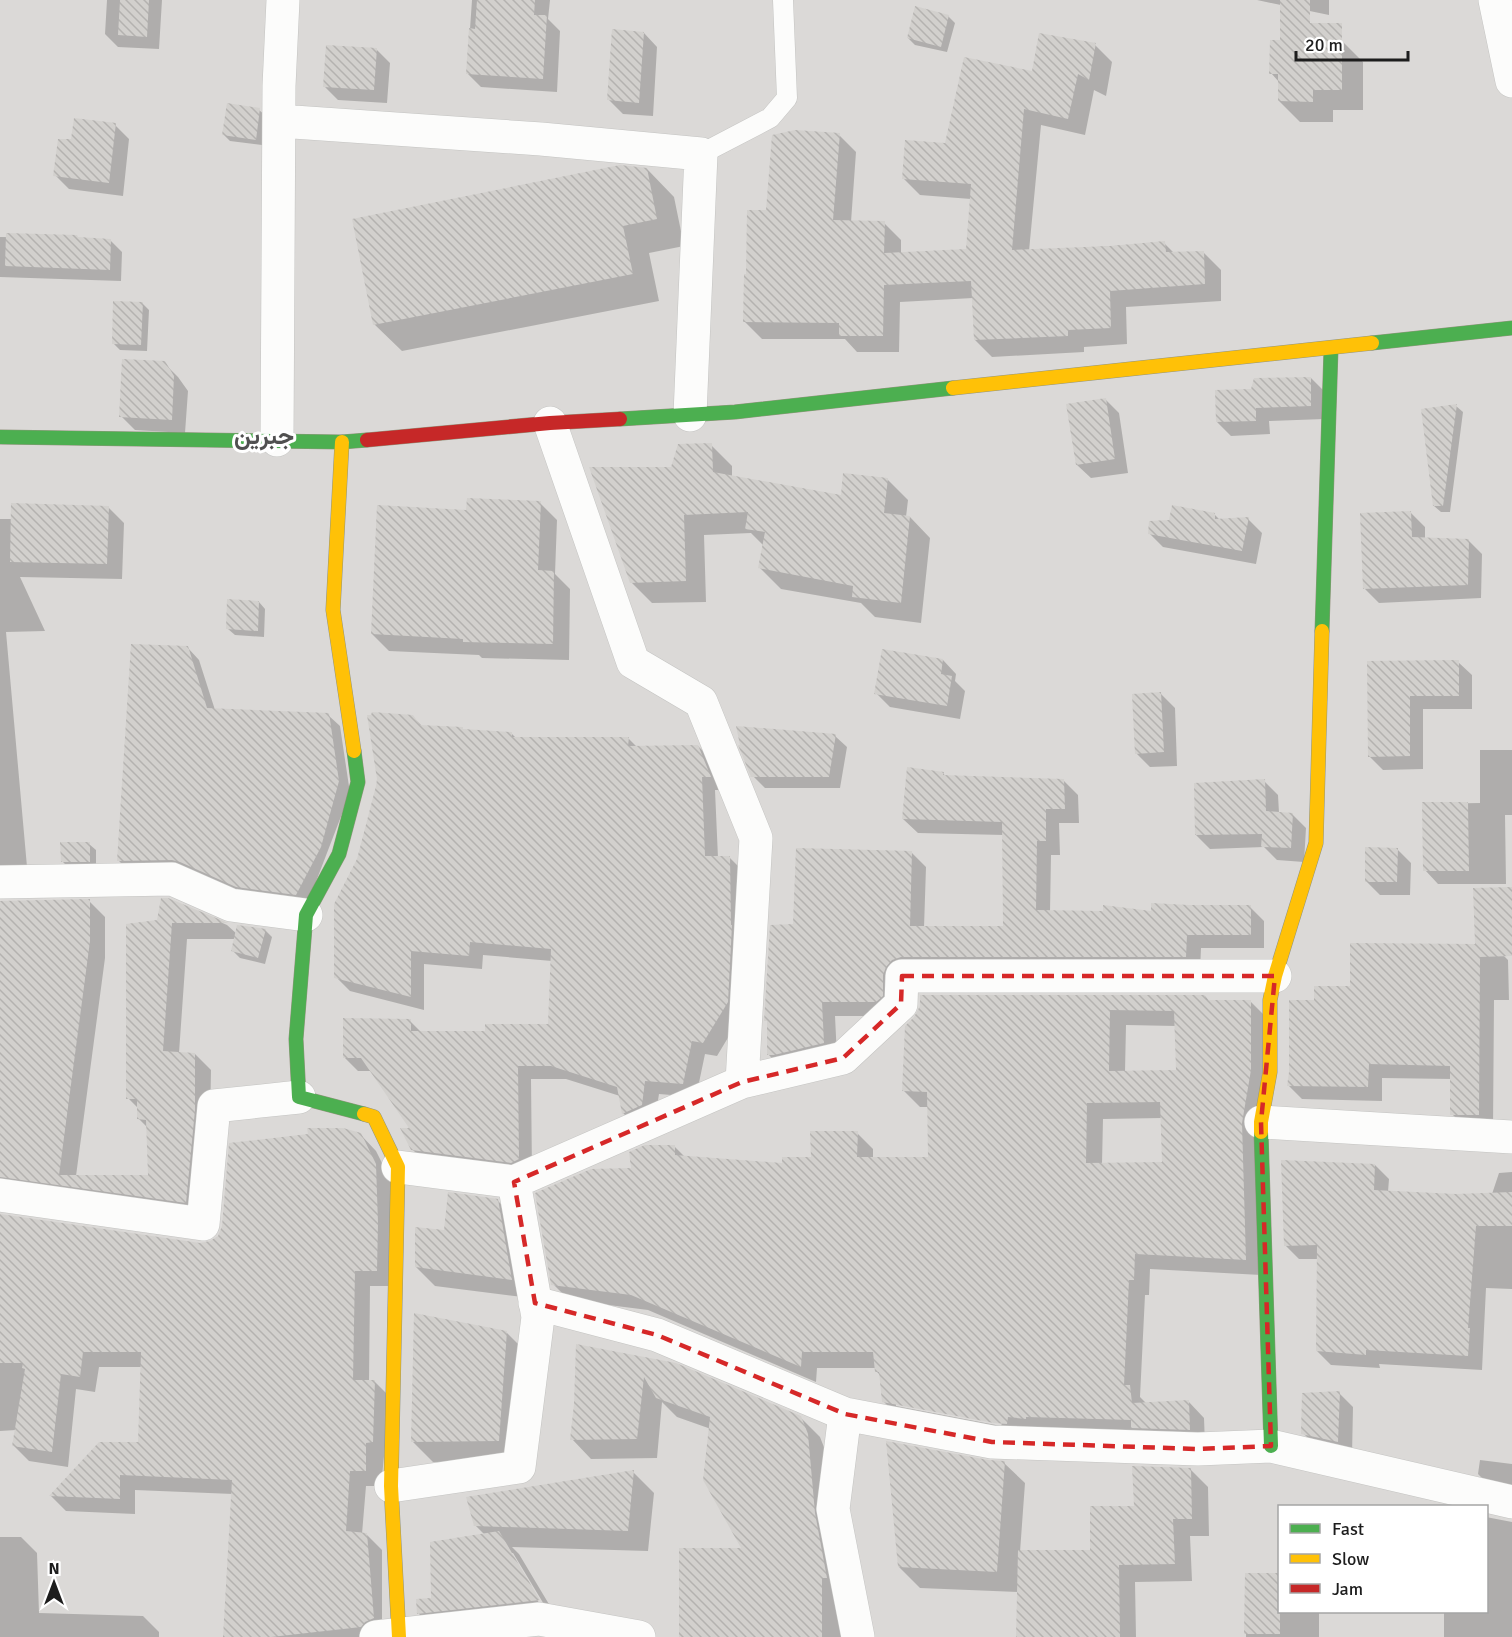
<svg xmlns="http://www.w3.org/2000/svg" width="1512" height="1637" viewBox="0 0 1512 1637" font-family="Signika,Vazirmatn,sans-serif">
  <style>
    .residential { fill: #dbd9d7; fill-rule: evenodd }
    .shadow { fill: #0003; fill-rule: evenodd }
    .building { fill: url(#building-back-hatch); fill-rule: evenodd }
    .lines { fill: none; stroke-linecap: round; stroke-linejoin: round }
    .lane-casing { stroke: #c4c4c2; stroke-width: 21 }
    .street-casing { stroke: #c4c4c2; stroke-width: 34 }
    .fast-casing { stroke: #93957e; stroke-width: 15 }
    .slow-casing { stroke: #93957e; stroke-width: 15 }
    .jam-casing { stroke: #93957e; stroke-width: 15 }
    .lane { stroke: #fcfcfb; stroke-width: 20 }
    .street { stroke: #fcfcfb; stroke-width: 33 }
    .fast { stroke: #4caf50; stroke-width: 14 }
    .slow { stroke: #ffc107; stroke-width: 14 }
    .jam { stroke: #c62828; stroke-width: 14 }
    .marked { fill: none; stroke: #d62828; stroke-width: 4.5; stroke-dasharray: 12 8; stroke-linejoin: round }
    .labels { text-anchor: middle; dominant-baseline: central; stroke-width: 6; stroke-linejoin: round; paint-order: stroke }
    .district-label { font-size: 24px; font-weight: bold; fill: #505050; stroke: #fff }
  </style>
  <defs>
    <pattern id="building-back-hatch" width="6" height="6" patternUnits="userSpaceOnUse" patternTransform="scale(1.5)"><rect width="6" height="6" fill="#d2d0cd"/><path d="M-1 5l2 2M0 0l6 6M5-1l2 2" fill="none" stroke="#b4b2b0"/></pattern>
  </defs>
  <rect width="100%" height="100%" fill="#eceae6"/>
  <path class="residential" d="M0,0h1512v1637h-1512zM1280,1506h206v106h-206z"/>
  <path class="shadow" d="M107,0h55l-3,49 -41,-2 -13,-13z
    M472,0h78l-2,19 12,12 -3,61 -76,-5 -14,-14z
    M1257,0h72v15z
    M948,16l7,7 -8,29 -32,-7 -7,-7z
    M644,33l13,14 -4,69 -30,-2 -14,-14z
    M1342,41l21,21v48h-30v12h-33l-21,-21v-19l-8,-9z
    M1095,45l17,17 -6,34 -12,-6 -9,45 -44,-10 -12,126 135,-8 11,11 29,-1 17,17v31l-95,6 1,37 -43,3v5l-92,5 -17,-17 -2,-42 -73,4 -1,50h-42l-12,-13h-83l-17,-17 3,-47 20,-63 71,-77 17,17 -5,70 33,1 17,17v14l67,-3 3,-52 -51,-4 -17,-17 131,-105z
    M376,49l14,14 -3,40 -49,-3 -13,-13z
    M259,110l7,6 -4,29 -32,-4 -7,-7z
    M115,125l14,14 -6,57 -54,-7 -14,-14 17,-34z
    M647,169l27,28 10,49 -35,7 10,48 -257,50 -28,-27z
    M0,237l78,1 32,2 12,12 -1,29 -121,-4z
    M142,303l7,7 -2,41 -27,-1 -6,-6z
    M164,363l14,14 10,14 -3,42 -50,-3 -14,-14z
    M1311,378l14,14 -1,27 -55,2 1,13 -39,2 -14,-14 36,-32z
    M1105,399l14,14 9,60 -37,5 -14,-13z
    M1456,406l7,6 -13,100h-9l-7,-6z
    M711,445l21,21v11l110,19 45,-17 21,21 -2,17h4l20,21 -9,85 -46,-6 -14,-14 -80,-14 -21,-21 4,-22 -13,-13 -47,2 2,67 -54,1 -21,-21 41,-114z
    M540,503l17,17 -2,54 15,15 -1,71 -87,-2 -3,-3 -90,-4 -17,-17 96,-123z
    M108,507l16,16 -2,56 -102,-2 25,54 -39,1 22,246 -28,10v-369h12z
    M1411,513l14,14v12l43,1 14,14 -1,44 -102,5 -14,-14z
    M1214,514l6,6 28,-1 14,14 -6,31 -93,-17 -14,-14z
    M259,602l6,7 -1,28 -29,-2 -7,-6z
    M188,648l11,12 16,50 113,5 12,11 10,67 -43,112 -58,-7 -119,-26 -11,-11z
    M943,660l13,14 -1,7 10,10 -5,28 -70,-12 -14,-14z
    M1369,662h89l14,13v34h-49v60l-40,1 -14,-14z
    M1161,694l14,14 2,58 -27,1 -14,-14z
    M412,716l11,11 39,1 3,3 47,3 4,4h112l9,9 61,-1 14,14 11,30h-8l3,68 11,-1 14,14 -2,145 -24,40 -12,-2 -9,43 -37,-3 -4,25 -18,8 -14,-14 -3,-17 -54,-17h-35l1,94 -106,-10 -14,-14v-19l-40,-59h-14l-13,-13 65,-37 11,11h65l64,-6 2,-65 -69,-6 -1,14 -58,-5v46l-74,-19 -14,-14 22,-117z
    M835,736l12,11 -7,41h-75l-12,-12z
    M1480,750h32v65h-7l1,69h-68l-13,-14 -1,-66 56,-1z
    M943,773l3,4 118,4 14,14 1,28h-20l1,32h-9l-1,57h102l98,-5 14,14v27h-63l-1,23h-283l-27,45h-55l2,41 -55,12 -14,-15v-32l-2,-2 29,-94 117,-73 14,14 -2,61h81l-1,-93 -86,-2 -15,-14z
    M1264,781l14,14 1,18 13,1 14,14 -2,34 -27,-2 -13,-13 -54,2 -14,-14z
    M89,844l7,6v18h-27l-6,-6z
    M1397,849l14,14 -1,32h-30l-14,-14z
    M168,899l59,26 10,9 28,-4 7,7 -7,27 -25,-6 -7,-7 3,-12h-49l-8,114 16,1 16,16 -1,56 -8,92 -202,-16v-300l89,-1 16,16v41l-29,218h73l-1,-48 -9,-9v-10l-11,-11 30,-176z
    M1494,946l14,14 1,40h-15l-1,128h-27l-14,-14v-35l-70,-1v23l-80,-2 -14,-14 2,-13 25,-70 36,-14z
    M1205,996l5,6h41l16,16 -6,257 -111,-6 -1,26h-4l-5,102 6,6 42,-2 16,17 1,27 -163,-12 -142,-15 -17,-17 -2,-25 -4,-4 -1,-4h-59l-1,14 -168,-72 -79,-10 -16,-16 80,-115 41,-23 11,11 98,7 30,-5 44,-26 16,16v9h56l-1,-51h-8l-16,-16 2,-64zM1126,1025l50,1 2,45 -53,1zM1162,1118l2,45 -62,1 1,-45zM896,1403l106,20 -1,3 -105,-20z
    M360,1134l16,17 15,30 1,105h-22l-1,96 5,-1 16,16 -9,89h-15l-4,48h4l16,16v87h-157l8,-143 -98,-4v24l-69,-3 -15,-15 88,-53 3,-76h-43l-4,25 -19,-3 -8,78 -39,-6 -16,-16 3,-15 -16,1v-216l200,29 10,-1z
    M1375,1165l14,14 -1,13 68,3 36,-1 7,-21 13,-1v117l-26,-1 -4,82 -103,-6 1,4 -49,-3 -14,-14 2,-92h-20l-14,-14z
    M497,1200l20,20 14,78 -96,-12 -19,-19 29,-36z
    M506,1332l21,21 -8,108 -86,1 -21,-21z
    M577,1346l223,71 20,20 7,18 14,142v40h-160l63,-87 -33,-121 -34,-12 -15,-15 -5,56 -66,1 -19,-20 3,-35z
    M1339,1393l14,14 -1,48 -35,-8 -14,-14z
    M1480,1460l32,4v29l-20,-5 -14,-14z
    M988,1462l16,1 21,20 -5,69 72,-1 43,-44 55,-38 18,18 1,49h-19l2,45 -57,1 1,55h-118l1,-45 -99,-4 -21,-21z
    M633,1472l21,21 -6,58 -136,-4 7,7 40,67 -120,13 -21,-21 14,-14 53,-64 -10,-10zM510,1553h3l32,53 -3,2z
    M1486,1517l26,5v115h-68v-25h42z
    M0,1537h21l16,16 2,60 104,3 16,16v5h-159z
    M1247,1574l33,38h39v25h-73z"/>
  <path class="building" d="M120,0h29l-2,37 -29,-2z
    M477,0h58l-1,15h13l-4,64 -77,-5 3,-46 6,1z
    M1280,0h30v23h32v67h-29v12l-35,-1v-27h-9l1,-34h10z
    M915,6l34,9 -8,32 -34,-9z
    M612,29l32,3 -5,71 -32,-3z
    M1039,33l57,10 -7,37 -11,-6 -10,45 -44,-10 -12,141 98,-4 55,-5 1,11 38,-1 1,33 -95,7 1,37 -43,2v6l-94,4 -3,-59 -87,4 -1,51h-44v-13l-96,-1 1,-48h2l1,-64h19l6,-75 23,-5 45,3 -7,87 52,1 -1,32 82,-4 5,-65 -69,-5 3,-39 40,3 19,-86 68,14z
    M326,45l51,3 -3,42 -51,-3z
    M227,103l33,5 -4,32 -34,-5z
    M74,118l42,5 -7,60 -56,-7 5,-37h13z
    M620,165l27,3 10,51 -34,7 10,48 -260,51 -21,-106z
    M6,233l71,2 1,2 33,2 -1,31 -105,-4z
    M113,301l30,1 -2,43 -29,-1z
    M122,359l43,2 9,15 -2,44 -53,-3z
    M1311,377v29l-55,2v13l-40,1 -1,-32 36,-1 3,-11z
    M1106,398l9,61 -39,6 -10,-61z
    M1457,404l-14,102h-10l-12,-97z
    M712,443l1,29 128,23 2,-22 45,5 -4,35 26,3 -9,87 -49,-6 1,-11 -95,-18 7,-36 -20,-3 3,-17 -64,3 2,66 -56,2 -41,-116h82l7,-23z
    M467,498l74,3 -3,69 16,1 -1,73 -90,-2v-3l-92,-5 6,-129 89,5z
    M11,503l98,3 -2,58 -97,-2z
    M1172,505l43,8v6l34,-2 -7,34 -94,-17 1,-13 20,-1z
    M1411,511l1,26 57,2 -1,46 -105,4 -3,-76z
    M227,599l32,2 -1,30 -32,-2z
    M131,644l57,2 19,62 122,5 10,68 -18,66 -25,48 -60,-8 -56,-25 -8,-2 -55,1z
    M882,649l61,10 -2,15 11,2 -5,30 -73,-12z
    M1459,660v36h-49v60l-42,1 -1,-96z
    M1161,692l3,60 -29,2 -3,-60z
    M372,712l41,3 7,10 43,2v2l49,3v5h117l-1,9 70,-1 13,32h-9l3,79h25l1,69h1l-4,77 -25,41 -11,-2 -9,43 -38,-3 -3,24 -20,9 -5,-27 -66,-21h-33l1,93 -8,4 -100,-13 -11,-22h9l-48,-70h-18v-40l68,1v12h74v-7h63l3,-75 -81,-7 -1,14 -58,-5v46l-77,-19v-74l23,-45 19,-73 1,-7 -10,-64h4z
    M736,726l100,8 -7,43h-78l-13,-32h2z
    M907,767l37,5 -1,3 121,4 1,30h-19v32h-9l-1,69 67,1v-6l48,6v-8l38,2h62v30h-64l-1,22h-285l-9,3 -6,7 -3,8v21l-7,6h-54l2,41 -50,12h-7v-34h-3l6,-96 23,-1 3,-76 116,3 -2,75h93l-1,-104 -100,-3z
    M1265,779l1,32 27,2 -2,35 -30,-1 1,-13 -67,1 -1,-52z
    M1422,802h46l1,69h-46z
    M60,842h30v20h-29z
    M1365,847l33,1 -1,34h-32z
    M1512,887v69l-32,1 -1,158h-29v-49l-81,-2 -1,23 -81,-1 2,-14v-72h25v-14h36v-43l125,1 -2,-56z
    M161,898h7l60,25h-56l-9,128 32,2v57l-9,93 -186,-26v-276l90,-2v42l-31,234h89l-2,-55 -9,-1v-20h-11v-175l31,-4z
    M237,925l29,4 -8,29 -27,-7z
    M920,995h285l1,5h45v70l-9,53 4,137 -111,-6 -1,26h-5l-5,105h6l2,18 57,-3 1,30 -59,-2v-8l-105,-3v2l-18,-2 -1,7 -13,-1 -112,-21 -3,-30h-4l-2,-20h-71l-1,15 -170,-72 -80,-10 -16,-92 56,-24 40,-1 -2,-16 16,-7h30v10l107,8v-6h29l-1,-26h48l-1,26h71l-1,-65 -25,-1 3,-65 9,-9 6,-11zM1110,1010l64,1 2,59 -67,1zM1160,1102l2,60 -76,1 1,-60z
    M307,1128h36l18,5 15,31 2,59 -1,48h-22l-2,109h22l-2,62 -7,1v28h-16l-4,60 21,2 7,85 -9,4 -4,5 -90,10h-48l9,-157 -112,-5v24l-71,-3 50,-54h39l3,-90h-58l-3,25 -19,-3 -9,78 -40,-6 13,-77 -3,-1 1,-5h-23v-149l200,29 10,-2 8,-5 4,-10 7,-83 79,-9z
    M1281,1160l94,4 -1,26 82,4 56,-2v34h-36l-8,102h2l-2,28 -102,-6v5l-50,-4 1,-106 -33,1z
    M448,1192l50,7 14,81 -97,-13v-40l29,3z
    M414,1313l93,18 -8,110 -88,1z
    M576,1344l100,19 125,53 7,18 7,79 12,65h-5v59h-143v-89h62l-38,-68 7,-63 -54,-19 -12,-21 -7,62 -67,1 4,-36z
    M1340,1391l-2,51 -37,-8 1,-41z
    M886,1441l102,19 17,1 -8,111 -99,-5z
    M1132,1466l59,2 1,51h-19l2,45 -56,1 1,72h-104l2,-87h72v-44h44z
    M634,1470l-6,61 -154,-5 -8,-29z
    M499,1531l41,69 -123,14 -1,-15 15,-1 -1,-56z
    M1245,1573h35v61h-36z"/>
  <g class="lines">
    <defs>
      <path id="lane" d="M701,154l69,-36 17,-20 -4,-98"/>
      <path id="street" d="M1495,0l17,81
        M279,121l262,18 160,15 -11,261
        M277,440l2,-354 4,-86
        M0,882l172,-3 59,26 75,10
        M742,1082l101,-24 58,-54 1,-28h373
        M1261,1122l251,15
        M514,1182l228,-100 14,-244 -55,-136 -68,-40 -83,-239
        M0,1195l203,29 11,-118 85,-9
        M535,1303l122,32 188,79 147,28 206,7 73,-3 241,56
        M845,1414l-12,95 25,128
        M391,1486l128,-19 19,-150 -24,-135 -116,-15
        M376,1637l163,-18 100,18"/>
      <path id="fast" d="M1372,343l140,-15
        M620,419l115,-7 218,-24
        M0,437l342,5 25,-2
        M1322,631l9,-282
        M354,751l4,31 -19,72 -33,61 -10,124 3,58 65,17
        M1261,1132l10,314"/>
      <path id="slow" d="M953,388l419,-45
        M342,442l-9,168 21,141
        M364,1114l10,3 24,50 -7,319 8,151
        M1261,1132v-10l9,-50v-72l5,-24 41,-133 6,-212"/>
      <path id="jam" d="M367,440l183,-17 70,-4"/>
    </defs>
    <use href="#lane" class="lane-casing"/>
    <use href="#street" class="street-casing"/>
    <use href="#fast" class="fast-casing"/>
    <use href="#slow" class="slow-casing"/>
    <use href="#jam" class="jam-casing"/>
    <use href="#lane" class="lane"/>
    <use href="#street" class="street"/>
    <use href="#fast" class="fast"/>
    <use href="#slow" class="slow"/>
    <use href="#jam" class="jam"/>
  </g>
  <path class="marked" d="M902,976h373l-14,146 10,324 -73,3 -206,-7 -147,-28 -188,-79 -122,-32 -21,-121 228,-100 101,-24 58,-54z"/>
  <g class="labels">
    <g class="district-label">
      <text x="264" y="436">جبرين</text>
    </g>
  </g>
  <rect x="1278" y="1505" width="210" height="108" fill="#ffffff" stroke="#a5a5a5" stroke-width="1.5"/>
  <rect x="1290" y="1524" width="30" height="9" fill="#4caf50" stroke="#a5a5a5" stroke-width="1.5"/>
  <text x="1332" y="1535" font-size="18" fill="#1d1d1d">Fast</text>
  <rect x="1290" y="1554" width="30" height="9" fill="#ffc107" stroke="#a5a5a5" stroke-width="1.5"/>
  <text x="1332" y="1565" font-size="18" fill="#1d1d1d">Slow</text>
  <rect x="1290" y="1584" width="30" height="9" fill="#c62828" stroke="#a5a5a5" stroke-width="1.5"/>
  <text x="1332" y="1595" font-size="18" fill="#1d1d1d">Jam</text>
  <g transform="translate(54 1583)" stroke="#ffffff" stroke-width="4.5" paint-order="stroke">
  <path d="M0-4.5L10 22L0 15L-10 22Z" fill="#1d1d1d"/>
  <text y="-9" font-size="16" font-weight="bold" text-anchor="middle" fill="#1d1d1d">N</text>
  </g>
  <path d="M1296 51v9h112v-9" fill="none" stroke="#1d1d1d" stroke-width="3"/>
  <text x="1305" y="51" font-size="18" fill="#1d1d1d" stroke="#ffffff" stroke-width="4.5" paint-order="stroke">20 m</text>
</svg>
